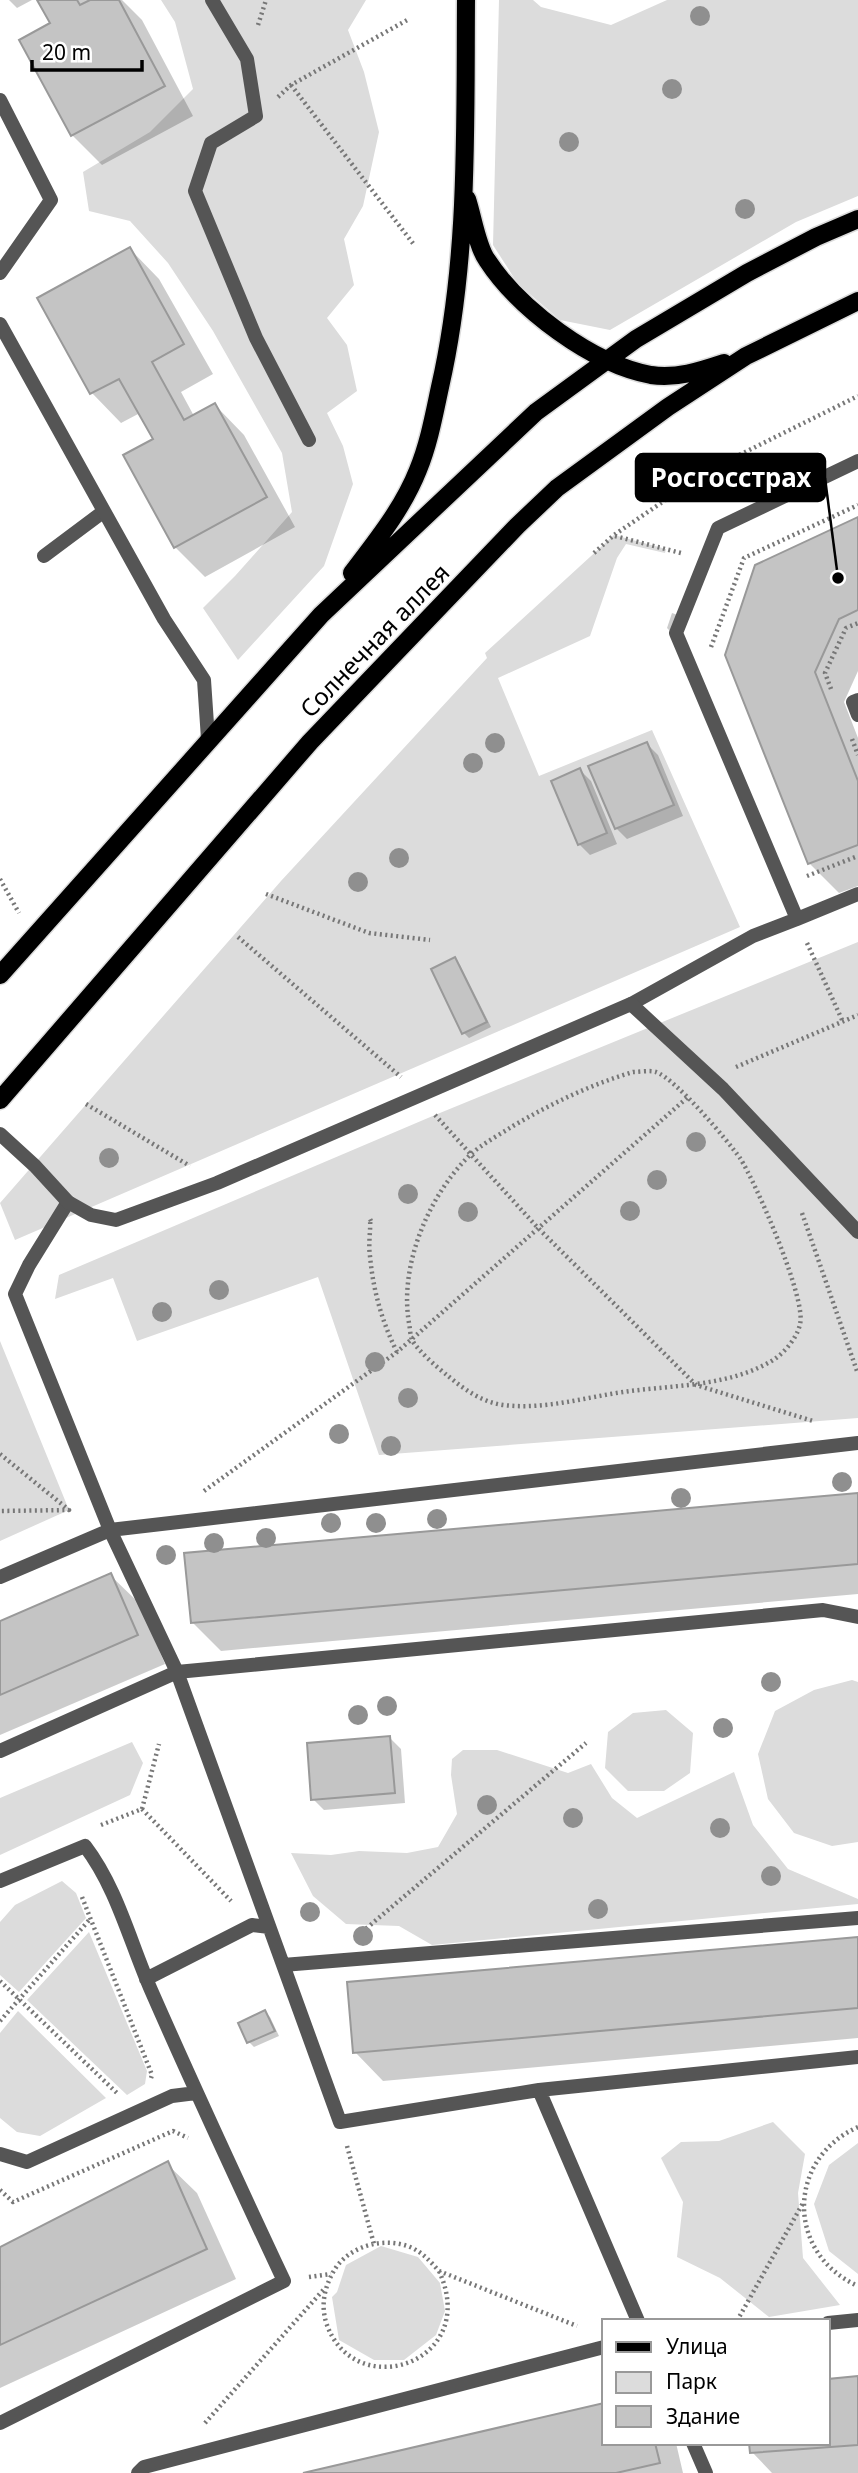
<svg xmlns="http://www.w3.org/2000/svg" width="858" height="2473" viewBox="0 0 858 2473" font-family="'Noto Sans',sans-serif">
  <style>
    .green { fill: #dcdcdc }
    .shadow { fill: #0003 }
    .building { fill: #c4c4c4; stroke: #999; stroke-width: 2 }
    .lines { fill: none; stroke-linecap: round; stroke-linejoin: round }
    .primary-casing { stroke: #dbdbdb; stroke-width: 21 }
    .path { stroke: #777; stroke-width: 4.5; stroke-dasharray: 2 3.5; stroke-linecap: butt }
    .lane { stroke: #555; stroke-width: 14 }
    .street { stroke: #555; stroke-width: 14 }
    .primary { stroke: #000; stroke-width: 18 }
    .tree { fill: #8f8f8f }
    .labels { text-anchor: middle; dominant-baseline: central; stroke-width: 7; stroke-linejoin: round; paint-order: stroke }
    .street-label { font-size: 24px; fill: #000; stroke: #fff }
    .leader { fill: none; stroke: #000; stroke-width: 2.5 }
    .callout-dot { fill: #000; stroke: #fff; stroke-width: 2.5 }
    .callout { fill: #000; stroke: #000; stroke-width: 2.5 }
    .callout-label { font-size: 26px; text-anchor: middle; font-weight: bold; fill: #fff }
  </style>
  <rect width="100%" height="100%" fill="#fff"/>
  <path class="green" d="M161,0h205l-18,30 16,42 15,60 -16,74 -19,33 10,46 -27,33 20,27 10,46 -30,22 16,33 10,38 -29,82 -86,94 -35,-52 32,-32 57,-64 -10,-59 -69,-122 -45,-68 -38,-42 -41,-10 -6,-39 67,-40 43,-43 -18,-67z
    M499,0h34l8,7 70,18 56,-25h191v196l-62,26 -186,108 -50,-10 -42,-36 -25,-39z
    M614,535l52,14 -1,4 -39,-9 -9,14 -27,78 -92,42 41,98 113,-46 88,197 -725,313 -15,-37 281,-322 206,-223 -2,-5z
    M858,942v476l-479,37 -61,-178 -181,64 -24,-63 -58,21 4,-24 376,-160z
    M0,1341l69,169 -69,31z
    M852,1680l6,2v160l-26,4 -38,-13 -26,-34 -10,-45 17,-43 39,-21z
    M666,1710l27,23 -3,40 -26,18h-36l-23,-23 3,-36 25,-19z
    M132,1742l11,21 -13,32 -130,60v-57z
    M463,1750h34l71,23 23,-9 21,34 25,20 97,-46 19,53 35,44 70,30v5l-426,41 -33,-19 -53,-2 -33,-28 -22,-43 40,2 28,-4 48,2 31,-6 19,-33 -6,-39 1,-16z
    M62,1881l14,12 10,25 -67,74 -19,-17v-53l15,-17z
    M89,1932l58,139 -2,13 -18,11 -100,-95z
    M18,2011l88,87 -66,38 -23,-4 -17,-14v-85z
    M773,2122l32,32 -7,39 5,65 37,47 -71,12 -49,-39 -43,-21 6,-55 -22,-44 20,-16 38,-1z
    M858,2143v131l-29,-23 -15,-47 15,-39z
    M381,2246l37,11 22,26 5,28 -9,24 -32,25h-30l-35,-20 -7,-43 5,-5 9,-27z"/>
  <path class="shadow" d="M9,0h23l-15,8z
    M39,0h50l1,2 32,-2 20,20 51,96 -91,49 -30,-30 -50,-95 30,-16z
    M130,249l29,30 54,95 -32,18 13,24 21,-11 29,30 51,92 -90,50 -30,-30 -20,-107 -15,-27 -19,10 -29,-30 -52,-94z
    M858,519v152l-14,31 14,36v148l-19,7 -30,-30 -82,-208z
    M672,613l9,3 -9,17 -5,-5z
    M647,744l11,11 25,61 -56,23 -11,-11z
    M580,770l11,11 26,63 -27,11 -11,-11z
    M455,960l5,5 31,62 -22,11 -5,-5 -31,-63z
    M858,1495v99l-637,57 -29,-29z
    M110,1575l29,28 26,61 -165,71v-112z
    M390,1738l11,11 4,54 -81,7 -11,-11z
    M858,1939v99l-475,43 -28,-29z
    M265,2012l5,5 9,19 -25,11 -5,-5z
    M167,2164l30,29 39,86 -236,109v-139z
    M858,2378v95h-86l-20,-21 76,-9z
    M604,2405v38h72l7,30h-372z"/>
  <path class="building" d="M37,0h40l3,5 10,-5h29l46,86 -94,50 -52,-96 31,-17z
    M130,247l54,97 -32,18 32,58 31,-17 52,94 -93,51 -51,-93 30,-16 -34,-60 -29,15 -53,-96z
    M858,517v93l-19,9 -24,53 43,109v64l-50,19 -83,-209 30,-90z
    M647,742l27,63 -59,24 -27,-63z
    M580,768l27,65 -29,12 -27,-64z
    M455,957l32,65 -25,12 -31,-65z
    M858,1493v71l-667,59 -7,-70z
    M111,1573l27,62 -138,60v-74z
    M390,1736l5,57 -84,7 -4,-57z
    M858,1937v71l-505,45 -6,-71z
    M265,2010l10,21 -28,12 -9,-20z
    M168,2161l39,88 -207,96v-98z
    M858,2376v69l-108,8 -1,-10h79v-64z
    M604,2403v40h51l5,20 -44,10h-313z"/>
  <g class="lines">
    <defs>
      <path id="primary" d="M467,199c6,18 10,47 20,61 32,49 105,104 164,115 25,4 49,-4 73,-12
        M352,573c25,-33 51,-65 66,-103 11,-27 16,-55 22,-83 29,-127 25,-257 26,-387
        M0,975l321,-360 215,-203 100,-73 111,-66 69,-36 42,-18
        M0,1100l310,-358 207,-216 40,-38 111,-81 78,-51 112,-55"/>
    </defs>
    <use href="#primary" class="primary-casing"/>
    <path class="path" d="M258,25l8,-25
      M291,85l124,161
      M278,97l13,-12 118,-66
      M615,536l66,17
      M594,553l20,-18 97,-66 147,-73
      M711,647l33,-89 114,-53
      M831,689l-6,-16 21,-45 12,-5
      M852,739l6,16
      M807,876l51,-20
      M0,879l19,34
      M266,894l103,39 61,7
      M238,937l163,140
      M807,943l36,79
      M736,1067l122,-52
      M633,1072c7,0 17,-2 23,0 20,7 71,68 84,86 15,23 67,142 60,166 -3,15 -18,32 -32,39 -44,24 -97,22 -145,29 -41,6 -79,18 -120,13 -21,-3 -38,-15 -55,-29 -10,-8 -30,-25 -36,-36 -2,-5 -2,-13 -3,-17 -10,-58 20,-128 61,-168 12,-11 29,-20 43,-29 39,-23 77,-41 120,-54z
      M86,1104l104,62
      M435,1115l103,113 158,157 117,36
      M802,1213l56,161
      M371,1221l-1,-2c1,10 -2,25 0,37 3,34 12,66 27,96
      M0,1454l69,56 -69,1
      M204,1491l193,-139 291,-255
      M142,1809l17,-65
      M101,1825l41,-16 89,92
      M82,1897l70,178 -1,3
      M362,1932l224,-189
      M0,1981l118,113
      M0,2021l91,-103
      M858,2127c-72,32 -72,127 0,159
      M347,2146l27,98
      M0,2190l13,12 160,-71 15,7
      M439,2271c43,93 -87,134 -113,51 -6,-20 0,-40 11,-56 16,-21 48,-29 73,-19 12,5 20,14 29,24l138,55
      M309,2277l22,-3
      M737,2321l66,-118
      M205,2423l120,-135"/>
    <path class="lane" d="M212,0l35,59 9,57 -45,27 -16,48 61,147 53,102
      M0,100l51,100 -51,73
      M44,556l59,-44
      M858,700l-5,2 5,13
      M797,919l61,-25
      M631,1004l122,-68 44,-17 -121,-286 42,-105 140,-67
      M68,1202l-39,63 -14,29 95,236 67,142 163,450 199,-32 319,-33
      M0,1577l110,-47 748,-87
      M0,1751l177,-79 646,-62 35,7
      M0,1881l85,-35c32,42 45,96 66,144 43,98 88,195 133,291l-284,142
      M283,1965l575,-47
      M146,1979l106,-54 17,2
      M539,2090l99,231
      M0,2154l27,8 145,-66 24,-3
      M828,2323l30,-3
      M693,2443l13,30
      M138,2473l6,-6 460,-120"/>
    <path class="street" d="M0,324l164,295 40,61 4,59
      M0,1134l35,32 33,36 23,13 25,5 101,-37 414,-179 92,85 135,143"/>
    <use href="#primary" class="primary"/>
  </g>
  <g class="tree">
    <circle cx="700" cy="16" r="10"/>
    <circle cx="672" cy="89" r="10"/>
    <circle cx="569" cy="142" r="10"/>
    <circle cx="745" cy="209" r="10"/>
    <circle cx="495" cy="743" r="10"/>
    <circle cx="473" cy="763" r="10"/>
    <circle cx="399" cy="858" r="10"/>
    <circle cx="358" cy="882" r="10"/>
    <circle cx="696" cy="1142" r="10"/>
    <circle cx="109" cy="1158" r="10"/>
    <circle cx="657" cy="1180" r="10"/>
    <circle cx="408" cy="1194" r="10"/>
    <circle cx="630" cy="1211" r="10"/>
    <circle cx="468" cy="1212" r="10"/>
    <circle cx="219" cy="1290" r="10"/>
    <circle cx="162" cy="1312" r="10"/>
    <circle cx="375" cy="1362" r="10"/>
    <circle cx="408" cy="1398" r="10"/>
    <circle cx="339" cy="1434" r="10"/>
    <circle cx="391" cy="1446" r="10"/>
    <circle cx="842" cy="1482" r="10"/>
    <circle cx="681" cy="1498" r="10"/>
    <circle cx="437" cy="1519" r="10"/>
    <circle cx="331" cy="1523" r="10"/>
    <circle cx="376" cy="1523" r="10"/>
    <circle cx="266" cy="1538" r="10"/>
    <circle cx="214" cy="1543" r="10"/>
    <circle cx="166" cy="1555" r="10"/>
    <circle cx="771" cy="1682" r="10"/>
    <circle cx="387" cy="1706" r="10"/>
    <circle cx="358" cy="1715" r="10"/>
    <circle cx="723" cy="1728" r="10"/>
    <circle cx="487" cy="1805" r="10"/>
    <circle cx="573" cy="1818" r="10"/>
    <circle cx="720" cy="1828" r="10"/>
    <circle cx="771" cy="1876" r="10"/>
    <circle cx="598" cy="1909" r="10"/>
    <circle cx="310" cy="1912" r="10"/>
    <circle cx="363" cy="1936" r="10"/>
  </g>
  <g class="labels">
    <g class="street-label">
      <text transform="translate(374 640) rotate(-46)">Солнечная аллея</text>
    </g>
  </g>
  <path class="leader" d="M838 578L825 478"/>
  <circle class="callout-dot" cx="838" cy="578" r="7"/>
  <rect class="callout" x="636" y="454" width="189" height="47" rx="7"/>
  <g class="callout-label">
    <text x="731" y="487">Росгосстрах</text>
  </g>
  <rect x="602" y="2319" width="228" height="126" fill="#ffffff" stroke="#999999" stroke-width="2"/>
  <rect x="616" y="2342" width="35" height="10" fill="#000000" stroke="#999999" stroke-width="2"/>
  <text x="666" y="2354" font-size="21" fill="#000000">Улица</text>
  <rect x="616" y="2372" width="35" height="21" fill="#dcdcdc" stroke="#999999" stroke-width="2"/>
  <text x="666" y="2389" font-size="21" fill="#000000">Парк</text>
  <rect x="616" y="2406" width="35" height="21" fill="#c4c4c4" stroke="#999999" stroke-width="2"/>
  <text x="666" y="2424" font-size="21" fill="#000000">Здание</text>
  <path d="M32 60v10h110v-10" fill="none" stroke="#000000" stroke-width="3.5"/>
  <text x="42" y="60" font-size="21" fill="#000000" stroke="#ffffff" stroke-width="5" paint-order="stroke">20 m</text>
</svg>
